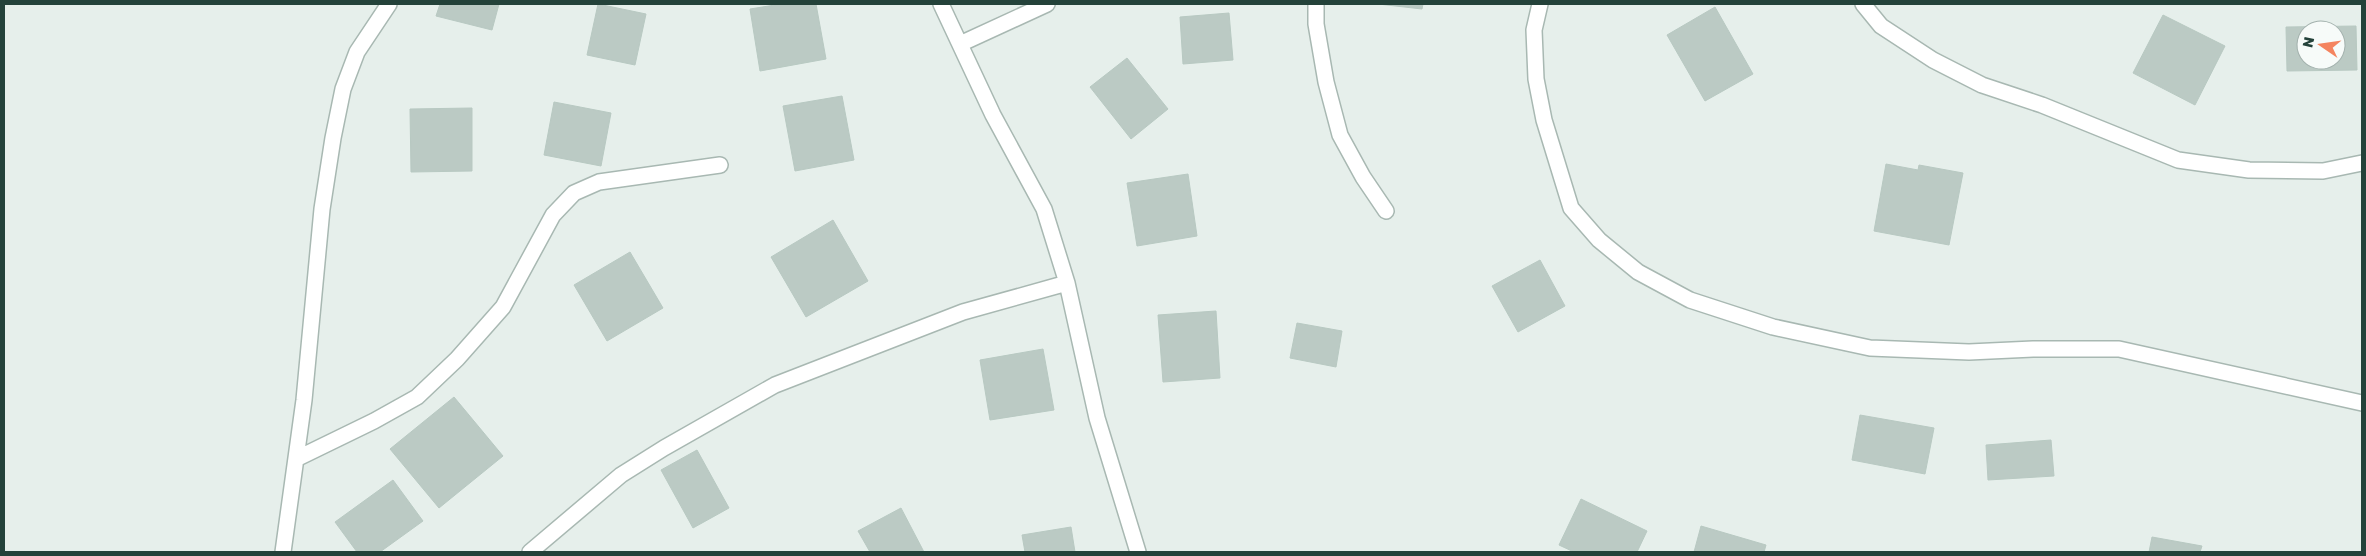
<svg xmlns="http://www.w3.org/2000/svg" width="2366" height="556" viewBox="0 0 2366 556" font-family="'Golos Text',sans-serif">
  <style>
    .building { fill: #bbcac4; stroke: #b8c9c2; fill-rule: evenodd }
    .lines { fill: none; stroke-linecap: round; stroke-linejoin: round }
    .minor-casing { stroke: #a8b8b2; stroke-width: 18 }
    .minor { stroke: #fff; stroke-width: 15 }
  </style>
  <rect width="100%" height="100%" fill="#e6efeb"/>
  <path class="building" d="M440,4h59l-7,26 -56,-14z
    M598,4l48,10 -11,51 -48,-10z
    M781,4h35l10,55 -66,12 -10,-62z
    M1378,4h45l-1,5z
    M1715,7l38,67 -48,27 -38,-66z
    M1229,13l4,47 -50,4 -3,-47z
    M2163,15l62,31 -30,59 -62,-32z
    M2356,26l1,44 -70,1 -1,-44zM2306,30h30v30h-30z
    M1127,58l41,51 -37,30 -41,-52z
    M842,96l12,64 -59,11 -12,-65z
    M554,102l57,11 -10,53 -57,-11z
    M472,108v63l-61,1 -1,-63z
    M1886,164l32,6 1,-5 44,8 -14,72 -75,-14z
    M1188,174l9,62 -60,10 -10,-63z
    M833,220l35,61 -62,36 -35,-60z
    M630,252l33,56 -56,33 -33,-56z
    M1540,260l25,46 -47,26 -26,-46z
    M1216,311l4,67 -57,4 -5,-67z
    M1297,323l45,8 -6,36 -46,-9z
    M1043,349l11,61 -64,10 -10,-60z
    M454,397l49,59 -64,52 -49,-59z
    M1860,415l74,13 -9,46 -73,-14z
    M2051,440l3,36 -66,4 -2,-35z
    M697,450l32,58 -36,20 -32,-58z
    M393,480l30,41 -43,31h-23l-22,-30z
    M1581,499l66,32 -10,21h-63l-15,-7z
    M901,508l23,44h-54l-12,-21z
    M1701,526l65,19 -2,7h-70z
    M1071,527l4,25h-50l-3,-17z
    M2152,537l50,9 -2,6h-51z"/>
  <g class="lines">
    <defs>
      <path id="minor" d="M941,4l52,111 51,94 23,74 30,135 41,134
        M1316,4v20l10,58 14,53 23,42 23,34
        M1540,4l-6,26 2,49 8,41 27,88 28,32 39,32 52,28 83,27 97,21 99,4 64,-3h86l243,54
        M1863,4l18,22 52,34 49,25 60,20 136,55 71,10 74,1 39,-8
        M960,44l87,-40
        M296,459l78,-38 43,-24 40,-38 46,-52 50,-92 21,-22 25,-11 121,-17
        M283,552l21,-152 18,-191 11,-71 10,-49 14,-37 32,-48
        M530,552l91,-77 43,-27 111,-63 188,-73 104,-29"/>
    </defs>
    <use href="#minor" class="minor-casing"/>
    <use href="#minor" class="minor"/>
  </g>
  <rect width="2366" height="556" fill="none" stroke="#24423a" stroke-width="10"/>
  <g transform="translate(2321 45) rotate(283)"><circle r="24" fill="#f7fbf9" stroke="#a3b1ad"/>
  <path d="M0-4L9 19L0 12L-9 19Z" fill="#f4845f"/>
  <text y="-8" font-size="14" font-weight="bold" text-anchor="middle" fill="#24423a">N</text>
  </g>
</svg>
